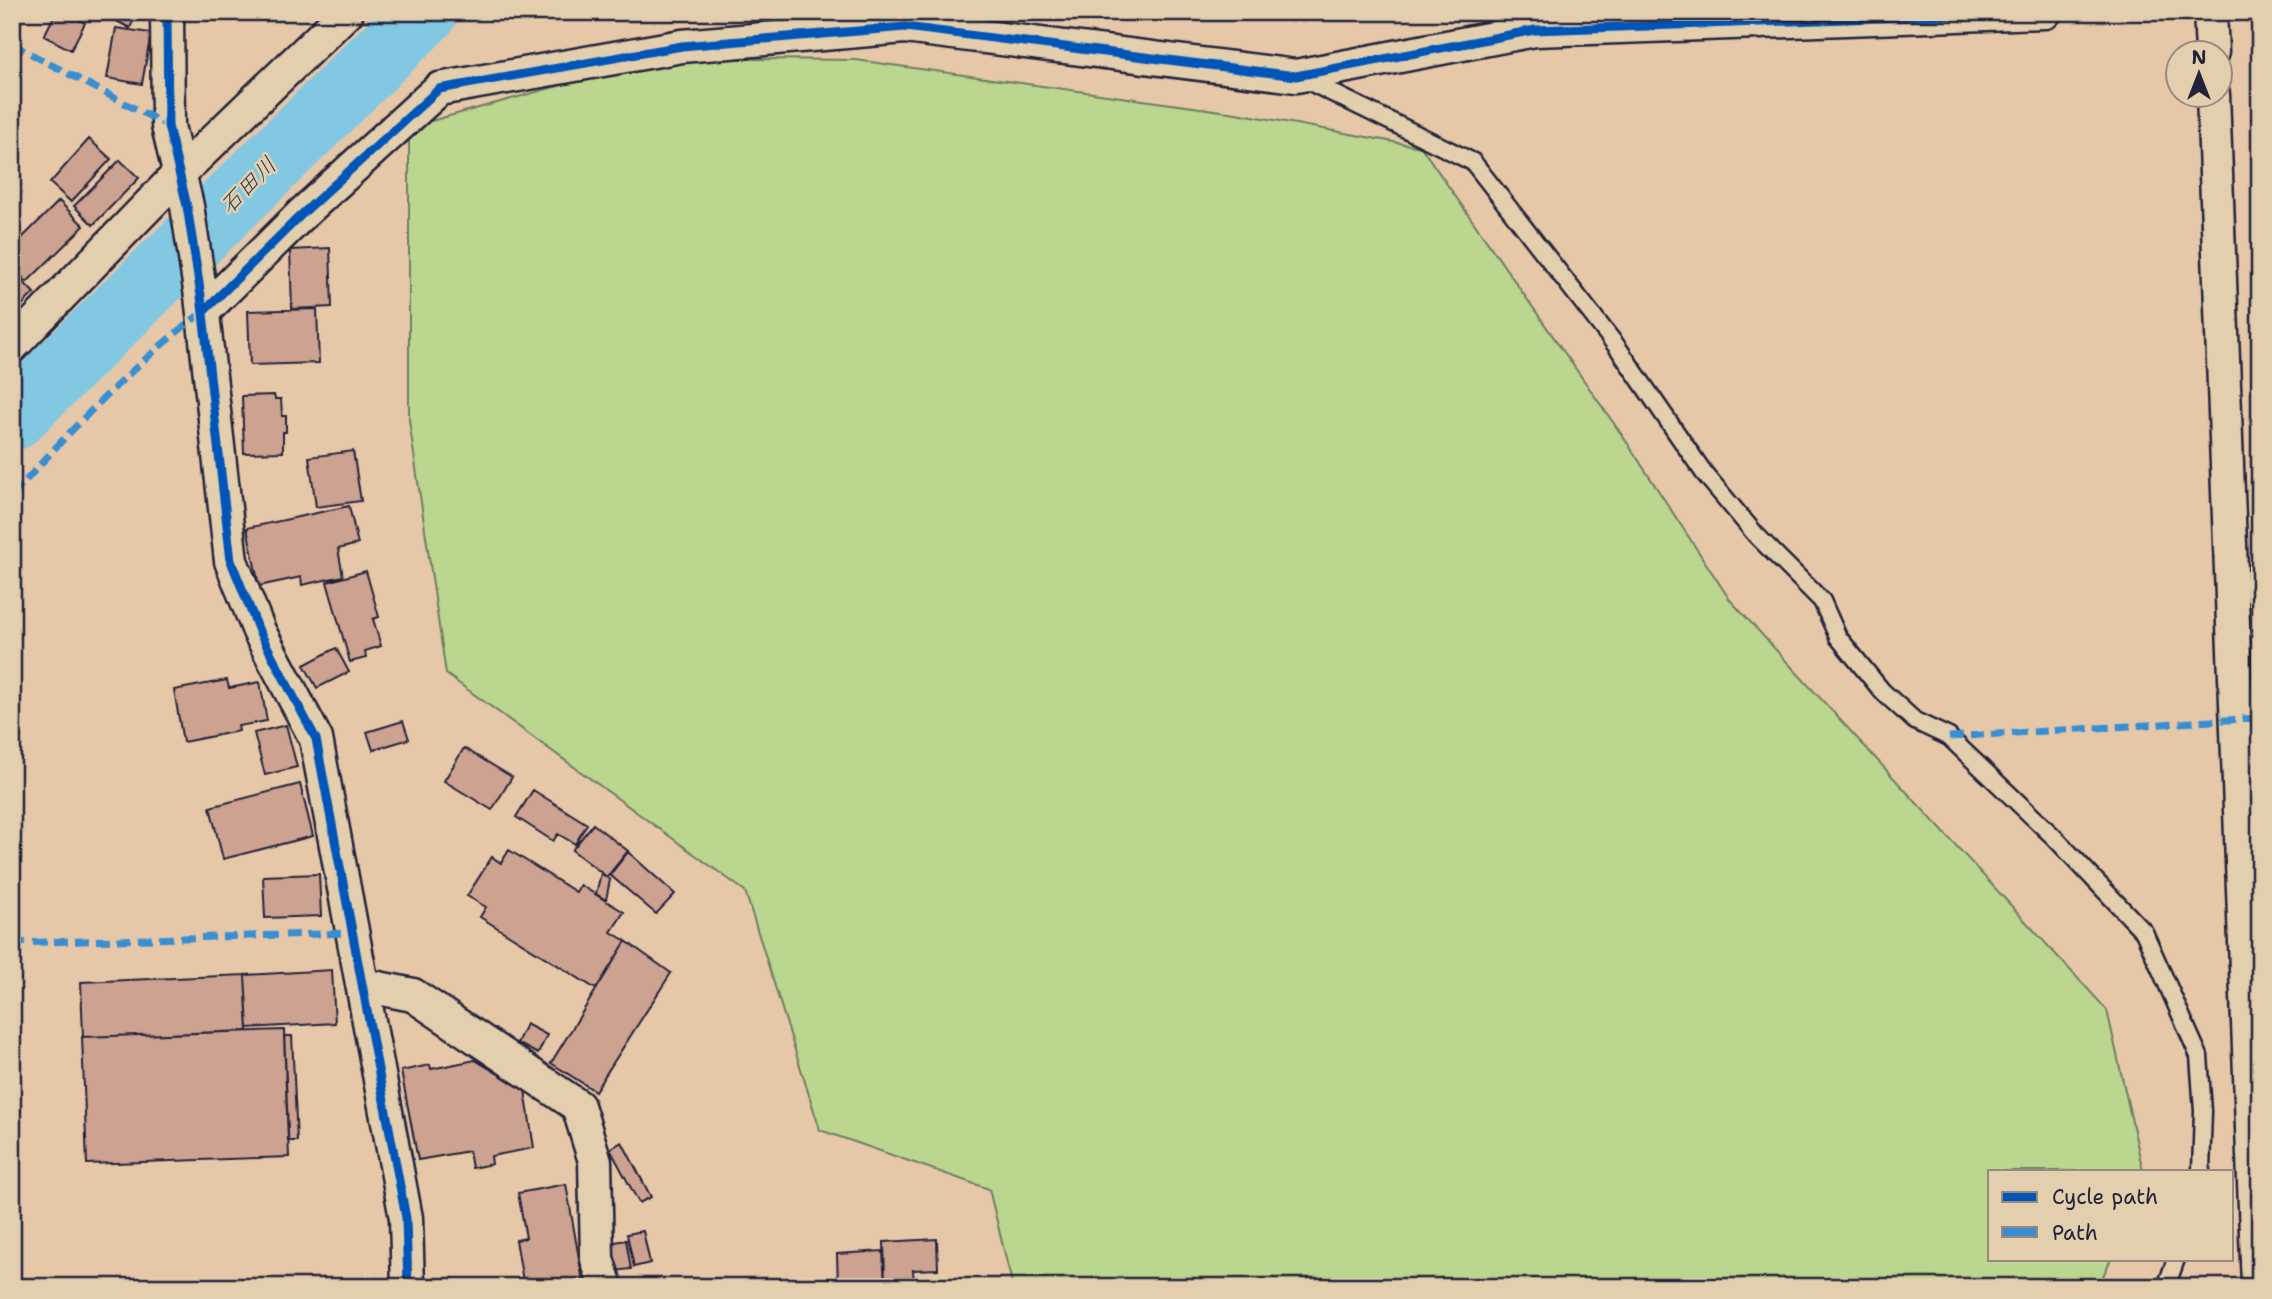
<svg xmlns="http://www.w3.org/2000/svg" width="2272" height="1299" viewBox="0 0 2272 1299" font-family="'Shantell Sans','Klee One',sans-serif">
  <style>
    .green { fill: #bbd68e; stroke: #6e7c64; stroke-width: 2 }
    .lines { fill: none; stroke-linecap: round; stroke-linejoin: round }
    .river { stroke: #82c8e3; stroke-width: 66 }
    .building { fill: #cda290; stroke: #22223b; stroke-width: 2 }
    .service-casing { stroke: #22223b; stroke-width: 21 }
    .minor-casing { stroke: #22223b; stroke-width: 37 }
    .service { stroke: #e3cead; stroke-width: 16 }
    .minor { stroke: #e3cead; stroke-width: 32 }
    .quiet { stroke: #398ed0; stroke-width: 7; stroke-dasharray: 14 7; stroke-linecap: butt }
    .cycleway-casing { stroke: #e3cead; stroke-width: 13 }
    .cycleway { stroke: #0057b8; stroke-width: 9 }
    .labels { text-anchor: middle; dominant-baseline: central; stroke-width: 5; stroke-linejoin: round; paint-order: stroke }
    .water-label { font-size: 23px; font-style: italic; fill: #303b54; stroke: #e3cead }
  </style>
  <rect width="100%" height="100%" fill="#e6c8a9"/>
  <filter id="ink" filterUnits="userSpaceOnUse"><feTurbulence type="fractalNoise" baseFrequency=".0143" numOctaves="2"/><feDisplacementMap in="SourceGraphic" scale="14" xChannelSelector="R" yChannelSelector="G"/><feConvolveMatrix kernelMatrix="1 2 1 2 8 2 1 2 1" color-interpolation-filters="sRGB"/></filter>
  <g filter="url(#ink)">
    <path class="green" d="M661,58l195,2 380,53 185,34 203,291 106,162 377,410 36,161h-153v88h121l-13,28h-1085l-24,-98 -169,-59 -75,-239 -299,-217 -37,-254v-293z"/>
    <g class="lines">
      <path class="river" d="M12,418l413,-406"/>
    </g>
    <path class="building" d="M56,12h8l21,11 -14,27 -27,-14z
      M99,12h38l-7,16z
      M116,28l35,5 -9,51 -35,-6z
      M89,139l22,20 -40,43 -21,-19z
      M120,160l19,18 -46,47 -19,-19z
      M59,201l25,25 -57,56 -15,-15v-19z
      M330,248l2,59 -40,2 -2,-59z
      M12,270l22,23 -22,22z
      M317,309l2,54 -69,2 -2,-54z
      M274,395l1,4h6l1,17h4v16h-3v20l-39,1 -2,-57z
      M353,451l8,50 -45,6 -7,-50z
      M349,506l9,38 -20,5 5,27 -41,9 -1,-8 -42,9 -12,-58z
      M366,571l13,46 -6,2 8,27 -16,5 1,7 -16,4 -23,-80z
      M336,648l13,24 -32,16 -13,-23z
      M227,680l2,8 31,-6 7,39 -29,5 1,5 -56,11 -9,-52z
      M403,721l6,18 -36,11 -6,-18z
      M286,725l11,42 -32,8 -11,-42z
      M464,748l48,29 -20,33 -48,-29z
      M300,784l13,52 -90,23 -13,-52z
      M533,790l54,34 -12,20 -17,-10 -5,7 -37,-24z
      M593,824l35,27 -21,26 -35,-27z
      M509,850l67,42 4,-7 44,27 -13,20 15,9 -30,48 -116,-72 6,-10 -19,-11 25,-39 9,6z
      M628,852l47,42 -19,20 -46,-39z
      M601,873l9,7 -4,20 -10,-6z
      M319,874l2,42 -56,2 -2,-42z
      M626,941l45,32 -76,118 -44,-28z
      M332,970l3,53 -87,5 -3,-53z
      M245,975l3,56 -165,6 -2,-55z
      M526,1024l21,11 -9,19 -21,-11z
      M284,1030l5,127 -202,7 -5,-127z
      M284,1036h8l5,105h-9z
      M475,1060l50,30 9,58 -43,8 1,8 -20,4 -3,-17 -51,9 -17,-89 29,-6 1,4z
      M622,1142l29,55 -12,6 -29,-54z
      M566,1184l18,103h-60l-8,-47 10,-2 -8,-45z
      M643,1231l7,32 -16,4 -7,-33z
      M937,1239l1,30 -25,1 1,13 -29,1 -1,-42z
      M626,1240l5,29 -16,2 -5,-28z
      M883,1251l2,33 -47,2 -1,-32z
      M760,1281v6h-24l-1,-4z"/>
    <g class="lines">
      <defs>
        <path id="service" d="M1302,78l171,84 145,186 86,125 52,62 66,66 16,36 44,54 33,30 34,16 106,101 89,94 55,124 4,55 -2,60
          M2166,1287l10,-28"/>
        <path id="minor" d="M167,12l1,114 19,80 14,90 30,265 28,70 57,108 90,479 2,69
          M2210,12l2,40
          M2213,94l45,1193
          M203,312l98,-97 138,-126 243,-43 223,-19 391,49 239,-46 510,-18
          M12,346l167,-172 168,-162
          M363,985l50,10 165,111 17,55 2,98 9,28"/>
      </defs>
      <use href="#service" class="service-casing"/>
      <use href="#minor" class="minor-casing"/>
      <use href="#service" class="service"/>
      <use href="#minor" class="minor"/>
      <path class="quiet" d="M12,44l156,82
        M12,496c59,-67 120,-131 191,-184
        M1949,737l311,-19
        M12,943l341,-10"/>
      <defs>
        <path id="cycleway" d="M167,12l1,114 19,80 14,90 30,265 28,70 57,108 90,479 2,69
          M203,312l98,-97 138,-126 243,-43 223,-19 391,49 239,-46 510,-18"/>
      </defs>
      <use href="#cycleway" class="cycleway-casing"/>
      <use href="#cycleway" class="cycleway"/>
    </g>
  </g>
  <g class="labels">
    <g class="water-label">
      <text transform="translate(248 185) rotate(-45)">石田川</text>
    </g>
  </g>
  <rect width="2272" height="1299" fill="none" stroke="#e3cead" stroke-width="42"/>
  <rect x="21" y="21" width="2230" height="1257" fill="none" stroke="#22223b" stroke-width="2.5" filter="url(#ink)"/>
  <rect x="1988" y="1170" width="245" height="91" fill="#e3cead" stroke="#96897f" stroke-width="2"/>
  <rect x="2002" y="1192" width="35" height="10" fill="#0057b8" stroke="#96897f" stroke-width="2"/>
  <text x="2052" y="1204" font-size="21" fill="#22223b">Cycle path</text>
  <rect x="2002" y="1227" width="35" height="10" fill="#398ed0" stroke="#96897f" stroke-width="2"/>
  <text x="2052" y="1240" font-size="21" fill="#22223b">Path</text>
  <g transform="translate(2199 74)"><circle r="33" fill="#e3cead" stroke="#96897f" stroke-width="2"/>
  <path d="M0-5L12 26L0 18L-12 26Z" fill="#22223b"/>
  <text y="-10" font-size="19" font-weight="bold" text-anchor="middle" fill="#22223b">N</text>
  </g>
</svg>
